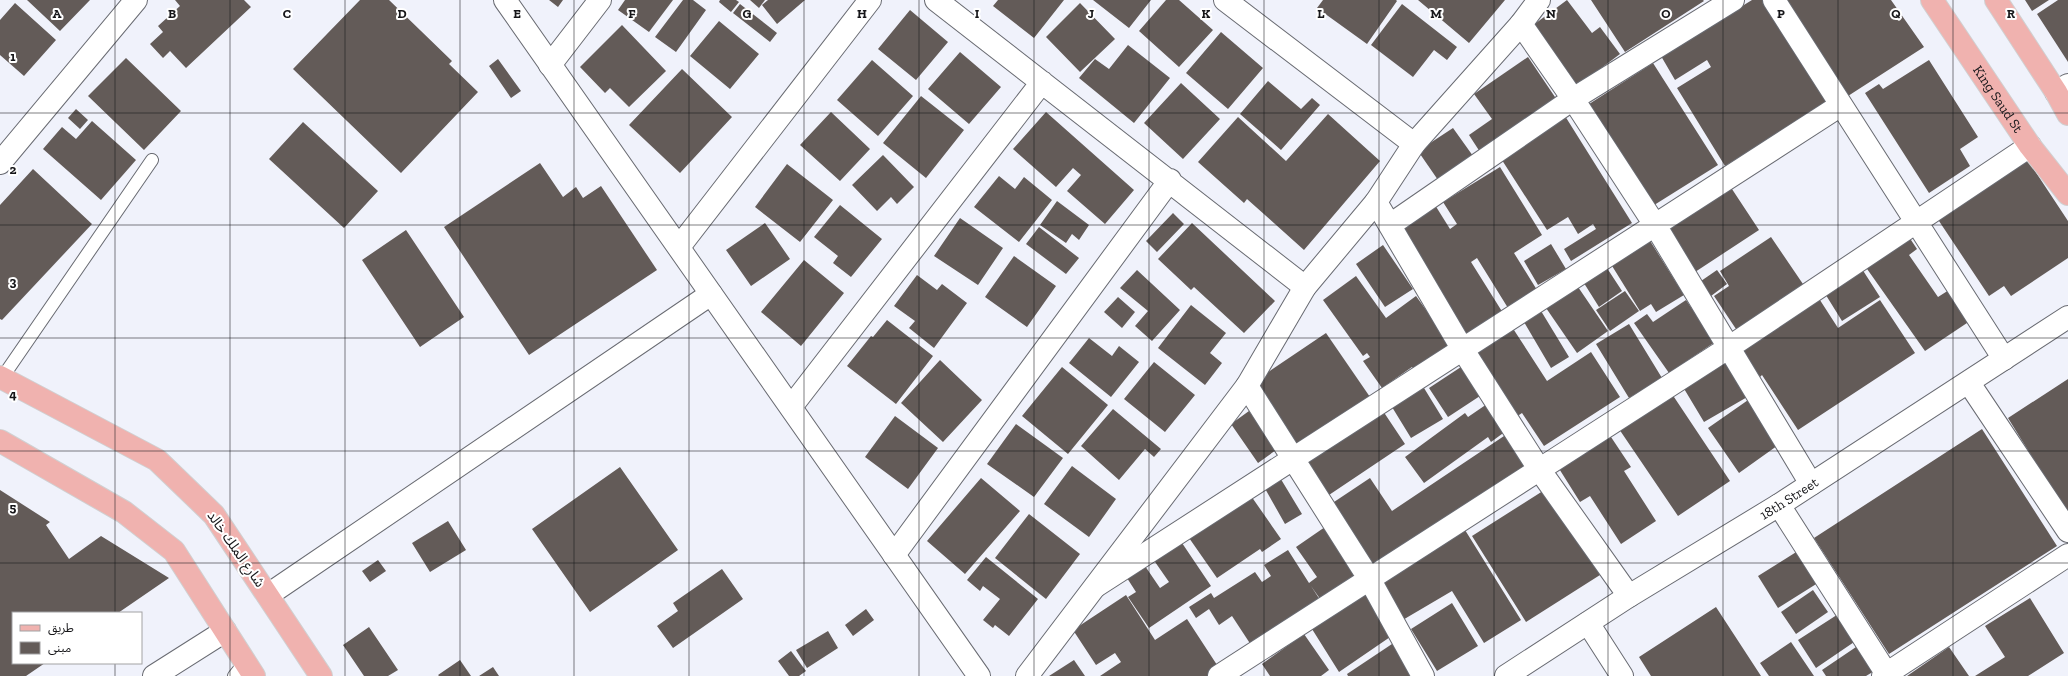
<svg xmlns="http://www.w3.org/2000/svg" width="2068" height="676" viewBox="0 0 2068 676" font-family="'Zilla Slab','Noto Sans Arabic',serif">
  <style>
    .building { fill: #635b58 }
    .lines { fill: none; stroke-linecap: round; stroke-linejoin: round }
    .service-casing { stroke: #696b72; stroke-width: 14 }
    .minor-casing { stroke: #696b72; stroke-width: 24 }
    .tertiary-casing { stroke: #696b72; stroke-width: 24 }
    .primary-casing { stroke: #d0d0d1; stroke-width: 24 }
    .service { stroke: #fff; stroke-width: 12 }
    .minor { stroke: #fff; stroke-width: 22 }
    .tertiary { stroke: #fff; stroke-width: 22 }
    .primary { stroke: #f0b2af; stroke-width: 22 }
    .grid { fill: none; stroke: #161619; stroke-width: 1; stroke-opacity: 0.55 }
    .labels { text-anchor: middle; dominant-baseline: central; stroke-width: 4; stroke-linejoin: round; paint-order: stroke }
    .street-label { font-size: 14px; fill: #161619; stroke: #fff }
    .grid-label { font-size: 13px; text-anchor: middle; font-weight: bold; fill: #161619; stroke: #fff; stroke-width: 4; stroke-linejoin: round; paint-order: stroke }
  </style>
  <rect width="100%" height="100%" fill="#f0f2fb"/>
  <path class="building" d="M27,0h63l-30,31z
    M175,0h69l7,7 -65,61 -16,-17 -7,7 -13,-14 13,-12 -5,-6 22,-20z
    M360,0h29l63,61 -3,3 29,28 -77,81 -108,-104z
    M549,0h14l-5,7z
    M625,0h48l-24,32 -31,-22z
    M683,0h10l13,10 -30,42 -21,-15z
    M720,0h16l3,2 -8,10 -12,-10z
    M750,0h15l-6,8z
    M768,0h37l-28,24 -15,-19z
    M998,0h66l-30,38 -41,-32z
    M1093,0h58l-22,28z
    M1166,0h13l34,30 -34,37 -40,-36z
    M1323,0h73l1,1 -30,43 -50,-36z
    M1418,0h87l-36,43z
    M1567,0l25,33 8,-6 20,27 -44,33 -44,-61z
    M1591,0h112l1,1 -79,51z
    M1752,0h16l62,101 -105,65 -48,-78 34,-21 -4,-7 -32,20 -14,-24z
    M1785,0h106l33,47 -76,49z
    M2025,0h24l-17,11z
    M2058,0h10v62l-31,-48z
    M15,3l41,37 -32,36 -24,-21v-35z
    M1080,3l35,36 -35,33 -34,-35z
    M740,4l37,29 -7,9 -37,-29z
    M1402,4l55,43 -10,13 -13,-10 -21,27 -42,-32z
    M910,10l38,32 -32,38 -38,-31z
    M719,21l40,33 -29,35 -40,-33z
    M622,25l44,46 -37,36 -19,-19 -5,5 -25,-26z
    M1221,32l42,36 -35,41 -42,-36z
    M1128,45l42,33 -36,45 -55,-45 16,-19 14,10z
    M960,52l41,35 -32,37 -41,-35z
    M1528,57l29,43 -77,52 -11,-17 23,-16 -18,-25z
    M126,58l55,53 -37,39 -56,-54z
    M498,59l23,32 -10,7 -22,-32z
    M872,60l41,36 -35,40 -41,-36z
    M1929,60l49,77 -18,12 10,17 -41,27 -64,-100 14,-9 4,5z
    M1653,63l65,102 -67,42 -65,-101z
    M682,69l50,48 -52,56 -51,-48z
    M1268,81l33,28 11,-11 8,7 -39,45 -41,-36z
    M1181,83l39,36 -37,40 -39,-36z
    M921,96l43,34 -38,48 -43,-35z
    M76,109l12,11 -8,9 -12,-11z
    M831,112l39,37 -30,32 -40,-36z
    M1046,112l88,78 -29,34 -38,-33 14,-16 -8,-7 -17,19 -43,-38z
    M1328,114l52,47 -76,89 -57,-51 -3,4 -46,-41 40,-45 48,44z
    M1565,116l67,107 -61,38 -7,-12 32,-20 -3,-5 -15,10 -10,-17 -21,13 -47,-73z
    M92,121l44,39 -35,40 -58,-51 19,-22 14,12z
    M303,122l75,69 -34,37 -75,-69z
    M1453,128l20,28 -35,24 -20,-29z
    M883,155l31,32 -17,17 -6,-7 -14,14 -25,-26z
    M2027,159l41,62v37l-57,38 -7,-10 -15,10 -52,-78z
    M540,163l23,34 13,-10 7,11 18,-12 56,84 -128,85 -85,-128z
    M787,164l46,36 -33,42 -45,-35z
    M1500,167l42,68 -28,18 23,37 -29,18 -31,-50 -6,4 32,51 -39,24 -67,-109 38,-23 15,24 7,-5 -14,-22z
    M33,169l59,55 -90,96 -2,-1v-114z
    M999,176l16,13 9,-12 28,23 -33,42 -45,-35z
    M1728,183l31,47 -67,44 -31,-46z
    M1057,201l32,24 -10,15 -7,-6 -6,9 -26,-18z
    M840,205l42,34 -31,38 -18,-14 5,-7 -24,-19z
    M1173,213l11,11 -27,28 -11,-11z
    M960,218l43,30 -25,37 -44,-29z
    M765,223l25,36 -39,27 -25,-36z
    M1192,223l83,78 -31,32 -50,-46 -3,3 -33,-31z
    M1039,227l40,31 -13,16 -40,-30z
    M406,230l58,87 -44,30 -58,-87z
    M1647,236l37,59 -28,17 -5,-8 -11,7 -31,-50z
    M1771,237l34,50 -67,45 -24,-36 15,-10 -9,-15z
    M1909,237l8,12 -8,6 29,42 11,-7 21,31 -45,30 -60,-85z
    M1551,244l15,25 -28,16 -14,-24z
    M1383,245l30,44 -28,18 -29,-43z
    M1014,256l42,30 -29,41 -42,-30z
    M804,260l40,33 -43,53 -40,-34z
    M1605,265l17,26 -23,16 -17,-27z
    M1862,269l18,28 -38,24 -18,-29z
    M1137,270l43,40 -28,31 -17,-15 13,-15 -28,-23z
    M1717,270l10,14 -16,12 -10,-15z
    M917,275l20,15 5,-6 25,19 -33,45 -25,-20 6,-7 -21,-15z
    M1356,276l30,42 30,-22 36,50 -36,26 -4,-5 -30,21 -19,-27 7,-4 -3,-4 -4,3 -40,-56z
    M1576,284l32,47 -31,22 -33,-48z
    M1625,291l14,20 -29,20 -14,-21z
    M1118,297l17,15 -13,16 -18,-16z
    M1818,297l20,31 42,-28 35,53 -117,77 -36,-55 -2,2 -19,-29z
    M1686,300l29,42 -46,31 -35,-50 13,-9 6,8z
    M1191,305l35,28 -16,20 12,10 -17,22 -47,-37z
    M1538,306l31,51 -18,11 -30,-51z
    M887,320l46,36 -37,48 -49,-38 24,-30 2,1z
    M1629,324l33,54 -33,20 -33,-54z
    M1512,327l35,54 44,-29 29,45 -76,49 -22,-33 -6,4 -42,-66z
    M1326,333l44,64 -74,50 -44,-64z
    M1089,338l23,18 7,-10 20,16 -28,35 -42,-34z
    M940,360l42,40 -39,42 -42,-39z
    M1728,361l21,35 -45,26 -21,-35z
    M1154,362l41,33 -30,37 -41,-33z
    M1464,365l19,29 -35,23 -19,-29z
    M1062,367l46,38 -40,49 -46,-38z
    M2068,379v136l-60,-97z
    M1424,388l19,31 -32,19 -19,-31z
    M1672,394l58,87 -52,35 -59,-87z
    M1751,398l30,45 -42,30 -31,-45z
    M1487,404l19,27 -15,11 -3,-5 -64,46 -19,-26 60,-44 3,4z
    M1113,409l48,40 -7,8 -9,-8 -26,31 -38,-34z
    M1249,411l27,39 -18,13 -27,-39z
    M1383,411l22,33 -79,53 -22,-34z
    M895,416l43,32 -30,41 -43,-32z
    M1016,424l47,34 -29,39 -47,-33z
    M1982,429l75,117 -168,108 -75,-116z
    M1507,434l20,31 -153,103 -43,-64 39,-26 22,33z
    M1609,434l22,33 -7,4 32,50 -35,23 -31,-48 -10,6 -22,-35z
    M1072,466l44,33 -27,38 -45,-33z
    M620,467l58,83 -88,62 -58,-83z
    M1279,476l23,38 -17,10 -22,-39z
    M981,478l39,33 -55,63 -38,-33z
    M1546,489l54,86 -74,47 -54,-86z
    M0,490l50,32 -4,3 23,34 32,-23 68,42 -51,35h-105v50h32l-19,13h-26z
    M1249,493l32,46 -19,13 -2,-3 -43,29 -30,-43z
    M1029,514l51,40 -34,45 -51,-41z
    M448,521l18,29 -36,22 -18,-29z
    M1325,527l32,47 -34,29 -12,-17 11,17 -69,45 -21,-32 -13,9 -10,-16 -13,9 -7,-11 22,-14 3,5 41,-26 7,10 9,-6 -7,-11 24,-15 21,33 8,-6 -21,-30z
    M1465,530l56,90 -37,23 -32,-52 -51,30 -23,-37z
    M1180,540l31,46 -62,42 -21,-31 8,-5 -9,-14 18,-12 15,22 9,-6 -16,-23z
    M1801,549l20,32 -43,27 -20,-32z
    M986,557l52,42 -29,37 -14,-11 -2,3 -10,-8 17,-21 -17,-13 -3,5 -13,-11z
    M378,560l8,11 -16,11 -8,-11z
    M722,569l21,30 -70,49 -16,-22 21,-15 -5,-8z
    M1813,590l15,22 -32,22 -15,-22z
    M1367,594l26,41 -54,37 -27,-43z
    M1126,595l29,45 32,-21 32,49 -12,8h-107l21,-14 -6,-9 -19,12 -23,-35z
    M2030,598l34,55 -36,23h-53l30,-19 -20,-31z
    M1452,603l26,43 -41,25 -26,-42z
    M1716,607l45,69h-110l-12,-19z
    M866,609l8,11 -21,16 -8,-11z
    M1843,611l17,27 -44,30 -18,-28z
    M369,627l29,43 -10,6h-24l-21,-31z
    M828,631l10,17 -31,20 -11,-18z
    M1304,634l25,36 -8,6h-51l-8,-12z
    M1398,640l20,30 -9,6h-61l-1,-2z
    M1791,642l23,34h-45l-9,-13z
    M1859,645l17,25 -10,6h-40l-4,-6z
    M1949,647l20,29h-62z
    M791,651l15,20 -7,5h-10l-11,-15z
    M460,660l11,16h-32l-1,-1z
    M1074,660l11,16h-36z
    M493,667l6,9h-20z"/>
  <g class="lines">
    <defs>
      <path id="service" d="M2,378l150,-218
        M234,676l11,-14"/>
      <path id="minor" d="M936,0l369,287
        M1774,0l230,359
        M1521,24l52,75 82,126 156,259
        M550,65l50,-65
        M2056,92l12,-7
        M1376,202l87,148 76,119 90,127
        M1390,225l183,-126 160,-99
        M1969,383l99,148
        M1247,386l123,194 53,96
        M791,407l251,-325
        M1779,505l109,171
        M894,555l276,-375
        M1096,586l745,-481
        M1588,623l34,53
        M1219,676l509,-328 302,-202
        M1883,676l185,-121"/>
      <g id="tertiary">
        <path d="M505,0l474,676"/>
        <path d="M1225,0l189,144"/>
        <path d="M0,163l136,-163"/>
        <path d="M679,247l191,-247"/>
        <path d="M268,595l443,-301"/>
        <path d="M154,676l71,-45"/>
        <path d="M1027,676l220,-290 58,-99 71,-85 38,-58 107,-120 18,-24"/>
        <path id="s1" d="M1506,676l123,-80 150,-91 289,-188"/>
      </g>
      <g id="primary">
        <path id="s2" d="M1932,0l98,146 38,48"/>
        <path d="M1996,0l60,92 12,22"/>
        <path d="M0,377l157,83 57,55 107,161"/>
        <path d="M0,441l124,71 50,39 80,125"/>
      </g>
    </defs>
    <use href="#service" class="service-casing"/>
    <use href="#minor" class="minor-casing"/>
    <use href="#tertiary" class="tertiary-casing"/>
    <use href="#primary" class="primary-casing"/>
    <use href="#service" class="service"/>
    <use href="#minor" class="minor"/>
    <use href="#tertiary" class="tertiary"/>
    <use href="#primary" class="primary"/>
  </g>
  <path class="grid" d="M115,0v613M230,0v676M345,0v676M460,0v676M574,0v676M689,0v676M804,0v676M919,0v676M1034,0v676M1149,0v676M1264,0v676M1379,0v676M1494,0v676M1608,0v676M1723,0v676M1838,0v676M1953,0v676M0,113h2068M0,225h2068M0,338h2068M0,451h2068M0,563h2068M115,663v13"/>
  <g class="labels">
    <g class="street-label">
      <text stroke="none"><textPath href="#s2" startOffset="119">King Saud St</textPath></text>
      <text stroke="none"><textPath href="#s1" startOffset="334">18th Street</textPath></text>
      <text transform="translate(236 549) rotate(55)">شارع الملك خالد</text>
    </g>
  </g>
  <g class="grid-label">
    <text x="57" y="18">A</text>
    <text x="172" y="18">B</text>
    <text x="287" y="18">C</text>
    <text x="402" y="18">D</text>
    <text x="517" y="18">E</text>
    <text x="632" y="18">F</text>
    <text x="747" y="18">G</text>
    <text x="862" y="18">H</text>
    <text x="977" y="18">I</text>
    <text x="1091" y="18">J</text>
    <text x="1206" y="18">K</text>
    <text x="1321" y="18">L</text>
    <text x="1436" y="18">M</text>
    <text x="1551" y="18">N</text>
    <text x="1666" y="18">O</text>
    <text x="1781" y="18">P</text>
    <text x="1896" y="18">Q</text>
    <text x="2011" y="18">R</text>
    <text x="13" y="61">1</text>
    <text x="13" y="174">2</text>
    <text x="13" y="286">3</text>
    <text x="13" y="399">4</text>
    <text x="13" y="512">5</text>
  </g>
  <rect x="12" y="612" width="130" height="52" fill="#ffffff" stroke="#a2a2a3"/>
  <rect x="20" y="625" width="20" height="6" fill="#f0b2af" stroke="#a2a2a3"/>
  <text x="48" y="632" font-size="12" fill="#161619">طريق</text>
  <rect x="20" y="642" width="20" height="12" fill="#635b58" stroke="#a2a2a3"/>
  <text x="48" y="652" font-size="12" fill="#161619">مبنى</text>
</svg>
